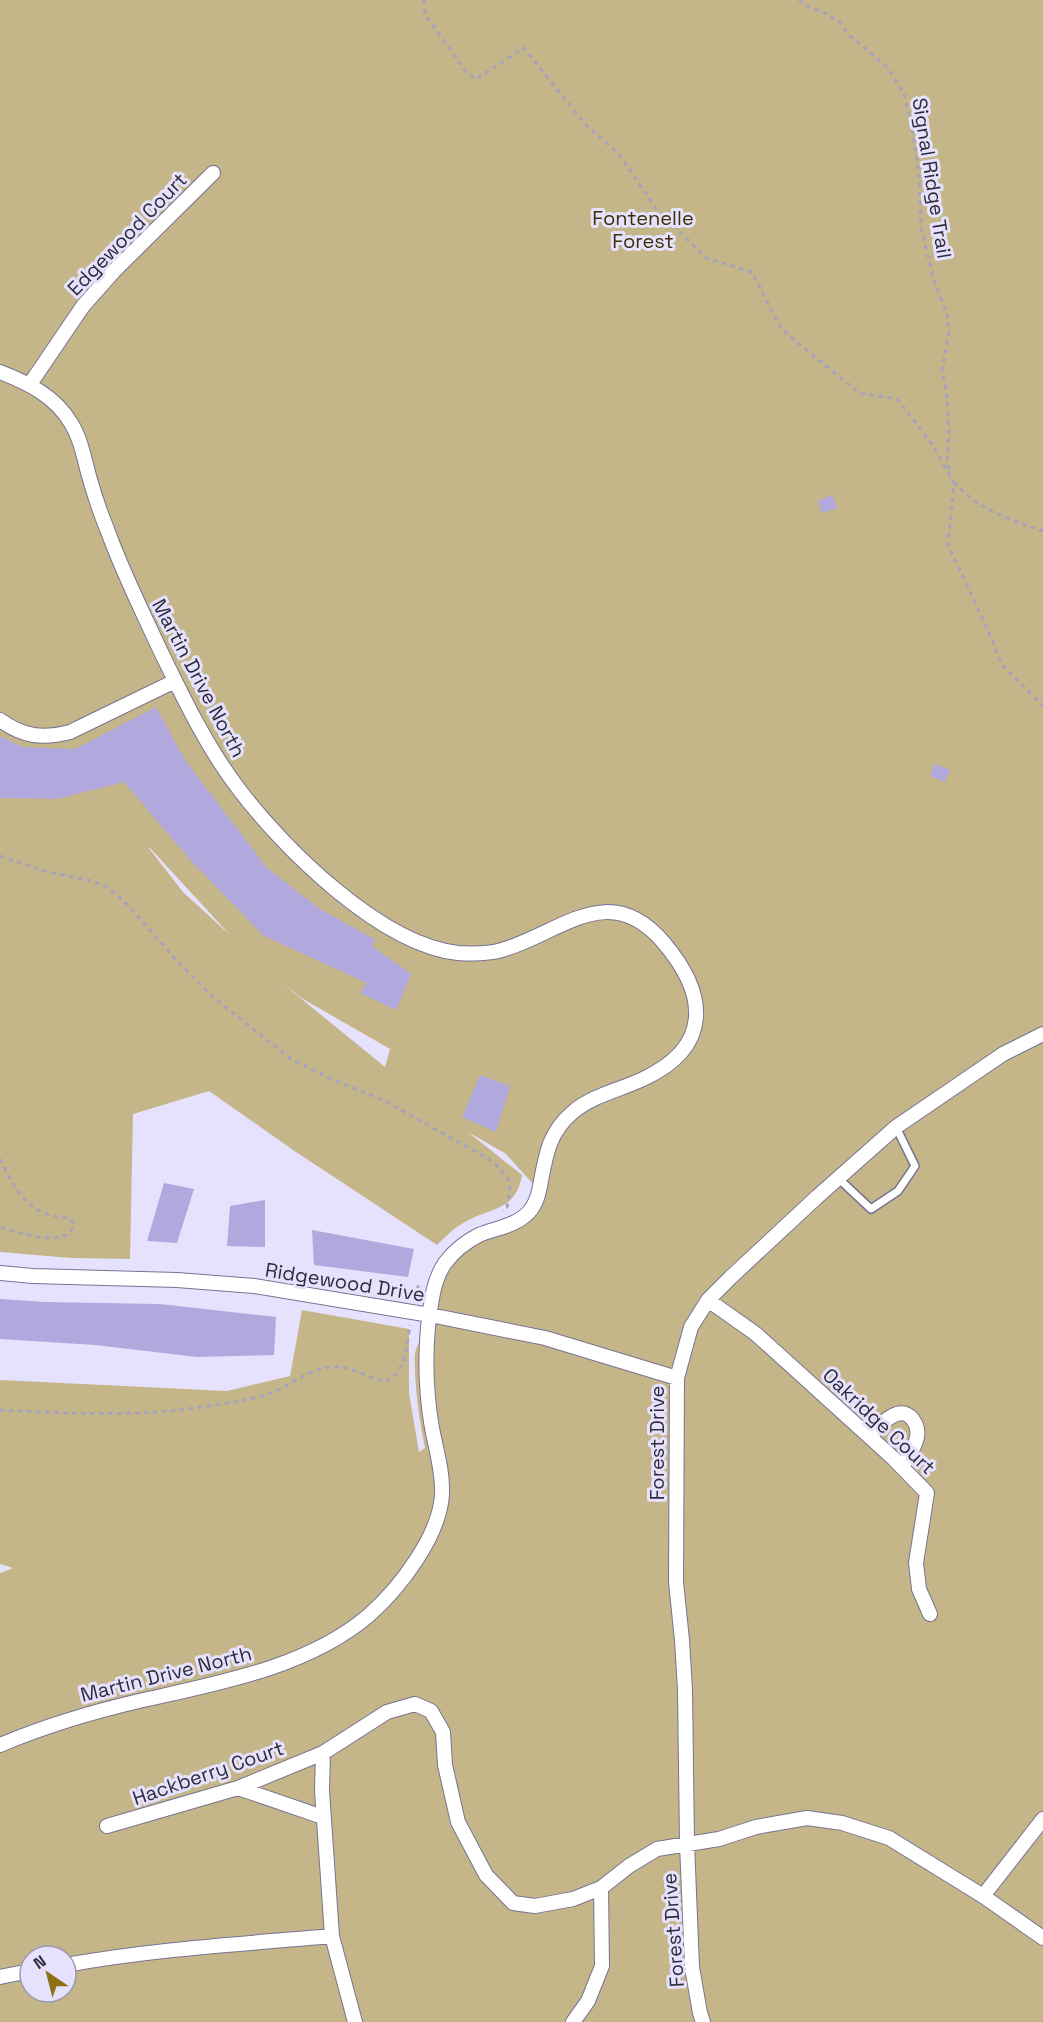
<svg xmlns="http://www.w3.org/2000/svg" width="1043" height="2022" viewBox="0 0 1043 2022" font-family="'Space Grotesk',sans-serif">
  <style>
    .green { fill: #c5b689; fill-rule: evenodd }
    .building { fill: #b1a8dd }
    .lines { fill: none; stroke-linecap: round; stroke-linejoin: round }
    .lane-casing { stroke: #787392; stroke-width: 10 }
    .street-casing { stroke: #787392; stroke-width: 16 }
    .path { stroke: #a6a3ba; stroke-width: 3; stroke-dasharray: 4.5 4.5; stroke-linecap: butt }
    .lane { stroke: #fff; stroke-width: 7 }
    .street { stroke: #fff; stroke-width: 14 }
    .labels { text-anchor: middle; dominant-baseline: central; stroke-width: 6; stroke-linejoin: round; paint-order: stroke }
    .street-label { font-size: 20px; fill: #2e2c3a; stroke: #e6e2fe }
    .park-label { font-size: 20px; fill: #3d2f00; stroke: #e6e2fe }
  </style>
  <rect width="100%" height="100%" fill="#e6e2fe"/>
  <path class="green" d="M0,0h1043v2022h-1043v-449l13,-5 -13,-4v-184l227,11 63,-15 12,-66 107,19v64l10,59 6,-4c-5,-25 -9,-51 -10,-77 0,-5 -1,-12 0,-18 1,-6 5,-11 6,-17 10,-36 2,-69 36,-95 21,-17 55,-16 71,-38 4,-5 4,-12 6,-18l-28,-31 -38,-22 54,43c-6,37 -33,32 -59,48 -10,6 -18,14 -26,22l-144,-95 -84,-59 -76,23 -3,145 -59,-1 -71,-6zM148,847l2,1 80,87 -47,-43zM282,983l21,16 87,50 -5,18zM30,1956h36v36h-36z"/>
  <path class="building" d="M832,495l5,13 -15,5 -4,-12z
    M156,707l29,53 82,108 53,41 56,31 -4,6 39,28 -15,36 -36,-17 7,-10 -103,-47 -71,-73 -69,-81 -67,17 -57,-1v-62l23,11 52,2z
    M935,764l15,6 -5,12 -15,-6z
    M480,1075l30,11 -14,46 -34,-15z
    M164,1183l30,6 -17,54 -30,-2z
    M265,1200v47l-38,-1 3,-40z
    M312,1230l102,19 -6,28 -94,-12z
    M0,1299l45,3 115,2 116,13 -2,38 -77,2 -102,-12 -95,-6z"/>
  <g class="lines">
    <defs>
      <path id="lane" d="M839,1179l32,30 27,-18 17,-25 -19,-39"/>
      <path id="street" d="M0,372c28,11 55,24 71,51 10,16 13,35 18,53 5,18 11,36 18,53 15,42 35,82 54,123 23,47 45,94 77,136 45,60 143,157 220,165 15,1 30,1 44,-3 59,-17 107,-72 162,-7 44,52 48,104 -21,136 -23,11 -50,16 -70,33 -23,19 -27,41 -32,69 -2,11 -4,22 -12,31 -13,14 -33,16 -50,23 -14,7 -25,16 -34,28 -13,19 -14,43 -17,64 -3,34 -2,67 4,101 4,21 11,44 10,66 -2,42 -43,95 -74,122 -61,52 -154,68 -229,85 -47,11 -94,25 -139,44
        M30,384l53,-78 31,-35 99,-98
        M0,720c23,17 43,19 70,12l105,-51
        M0,1273l33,3 144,4 77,6 176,29 115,23 132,40
        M708,1300l48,34 137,124 34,35 -11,70 3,26 11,25
        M870,1436c10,-11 32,-37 45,-13 3,5 3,13 1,18 -3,9 -9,18 -14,26
        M323,1753l-1,38 10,145 23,86
        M238,1788l85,29
        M107,1826l131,-38 85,-35 64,-41 28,-8 16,7 12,21 2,33 13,57 28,53 27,28 22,3 38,-7 28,-11
        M983,1896l60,-77
        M66,1965c88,-16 177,-21 266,-29
        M0,1977l30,-6
        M573,2022l15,-21 14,-35 -1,-78 28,-22 28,-17 62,-10 37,-12 51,-9 35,5 47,15 94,58 60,42
        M703,2022l-3,-9 -8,-46 -5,-124 -2,-153 -3,-50 -6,-58 1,-204 14,-51 17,-27 23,-23 86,-80 79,-70 107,-73 40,-20"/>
    </defs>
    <use href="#lane" class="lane-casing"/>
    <use href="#street" class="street-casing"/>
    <path class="path" d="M424,0l1,14 40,57 11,8 48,-31 61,76 34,30 36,53 51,51 46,14 29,57 78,64 38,6 35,45 22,39 -6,62 39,83 15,37 41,41
      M799,0l10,7 16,6 14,9 9,12 40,34 16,26 9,39 6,43 2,52 14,56 12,30 2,18 -7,38 5,27 2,36 -2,30 4,10
      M954,482c23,27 56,38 89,49
      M0,856l44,15 48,10 13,5 19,15 57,64 32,32 78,62 38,19 56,23 109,61 14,17 2,10 -3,18 -4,4
      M0,1159c10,20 22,45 44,54 10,5 24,2 30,10 -5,28 -57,9 -74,4
      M413,1298l6,-13
      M0,1410c65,3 131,7 195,-2 26,-4 52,-7 76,-15 21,-8 40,-26 63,-26 19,-1 34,12 52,14 20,-8 21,-37 24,-56"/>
    <use href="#lane" class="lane"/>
    <use href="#street" class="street"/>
  </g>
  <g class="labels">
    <g class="street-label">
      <text transform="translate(932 178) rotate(81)">Signal Ridge Trail</text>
      <text transform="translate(127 234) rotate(-46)">Edgewood Court</text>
      <text transform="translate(199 678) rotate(62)">Martin Drive North</text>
      <text transform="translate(345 1282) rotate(9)">Ridgewood Drive</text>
      <text transform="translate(879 1421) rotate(43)">Oakridge Court</text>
      <text transform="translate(657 1443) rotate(-90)">Forest Drive</text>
      <text transform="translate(166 1674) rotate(-14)">Martin Drive North</text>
      <text transform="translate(208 1773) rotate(-19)">Hackberry Court</text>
      <text transform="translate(673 1930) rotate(-94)">Forest Drive</text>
    </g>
    <g class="park-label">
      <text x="643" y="218">Fontenelle<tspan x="643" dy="23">Forest</tspan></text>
    </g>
  </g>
  <g transform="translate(48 1974) rotate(325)"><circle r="28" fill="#e6e2fe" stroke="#9c99b0" stroke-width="1.5"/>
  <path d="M0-4.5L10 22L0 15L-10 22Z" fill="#8c7114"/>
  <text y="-9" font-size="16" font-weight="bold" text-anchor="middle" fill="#2e2c3a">N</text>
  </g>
</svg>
